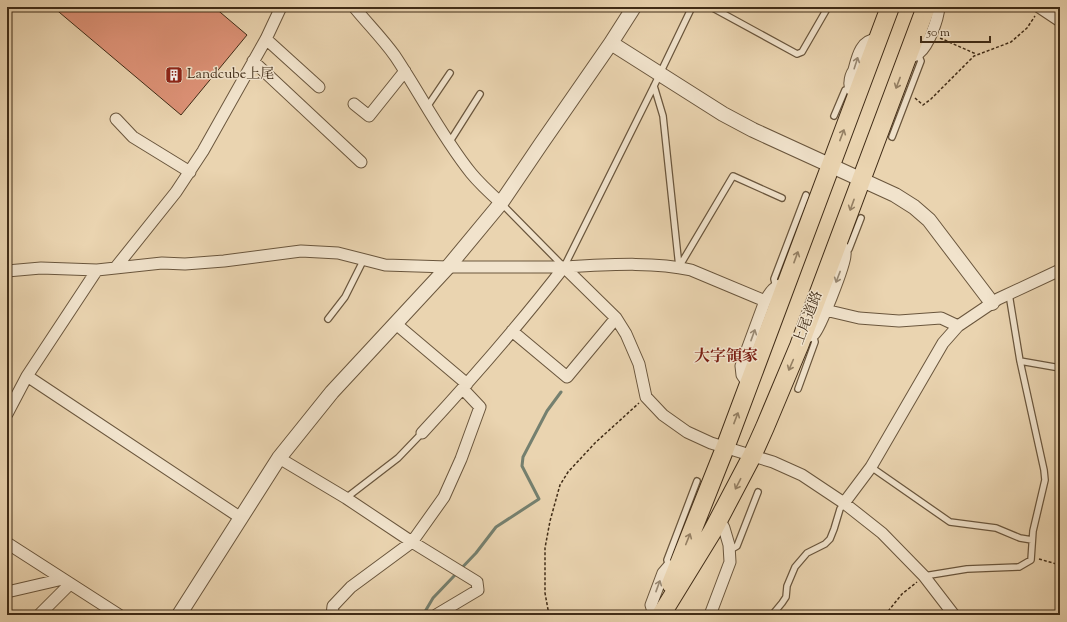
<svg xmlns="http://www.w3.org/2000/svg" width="1067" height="622" viewBox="0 0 1067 622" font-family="'Sorts Mill Goudy','Noto Serif JP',serif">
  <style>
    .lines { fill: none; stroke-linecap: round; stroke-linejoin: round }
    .stream { stroke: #75806f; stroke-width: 3 }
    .building { fill: #dd9277; stroke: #402c17 }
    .service-casing { stroke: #6a563d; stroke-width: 8 }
    .minor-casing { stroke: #6a563d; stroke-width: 13 }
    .tertiary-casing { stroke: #6a563d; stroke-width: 16 }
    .trunk-casing { stroke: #402c17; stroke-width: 20 }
    .path { stroke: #402c17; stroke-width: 1.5; stroke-dasharray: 3 2; stroke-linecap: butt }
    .service { stroke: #f1e3cc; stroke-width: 5.5 }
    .minor { stroke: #f1e3cc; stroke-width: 11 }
    .tertiary { stroke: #f1e3cc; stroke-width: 14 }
    .trunk { stroke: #ead4b0; stroke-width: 18 }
    .oneway { stroke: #988872 }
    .oneway2 { stroke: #958064 }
    .labels { text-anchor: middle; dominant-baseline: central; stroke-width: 3; stroke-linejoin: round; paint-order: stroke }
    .poi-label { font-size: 14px; fill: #402c17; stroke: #f1e3cc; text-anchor: start }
    .street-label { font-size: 14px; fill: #402c17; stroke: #f1e3cc }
    .quarter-label { font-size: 16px; font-weight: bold; fill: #7a1f14; stroke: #f1e3cc }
  </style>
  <rect width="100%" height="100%" fill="#ead4b0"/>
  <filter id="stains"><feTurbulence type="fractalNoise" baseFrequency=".005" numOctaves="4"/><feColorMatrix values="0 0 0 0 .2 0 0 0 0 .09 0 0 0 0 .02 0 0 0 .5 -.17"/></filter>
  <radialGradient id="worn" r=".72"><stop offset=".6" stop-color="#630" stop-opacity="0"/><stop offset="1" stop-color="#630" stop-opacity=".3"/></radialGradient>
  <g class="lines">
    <path class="stream" d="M423,615l10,-17 43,-45 20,-26 43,-28 -17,-33 1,-9 24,-46 14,-19"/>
  </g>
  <path class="building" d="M53,7h161l33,28 -66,80z"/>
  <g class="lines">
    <defs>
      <path id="service" d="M711,7l86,47 5,-2 26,-45
        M654,86l9,30 16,151
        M427,107l23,-34
        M834,116l11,-26 6,-2
        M892,137l29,-76 -3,-7
        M449,143l31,-49
        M501,203l63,64 90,-181 38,-79
        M845,253l4,-4 12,-31
        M679,267l54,-91 49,22
        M776,287l-2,-8 32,-84
        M328,319l17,-22 19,-38
        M1020,361l40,7
        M798,389l17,-47 -2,-8
        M871,467l79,55 46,6 24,10 12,2
        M346,498l52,-40 24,-25
        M730,550l7,-4 21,-54
        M669,566l-2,-6 30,-79
        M924,576l43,-7 52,-2 12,-7 2,-29 12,-51 -1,-10 -24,-109 -11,-67
        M772,615l10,-12 4,-6 1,-11 8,-19 12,-14 18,-9 5,-5 4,-10 6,-20 4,-6"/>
      <path id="minor" d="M7,7h1
        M354,7c13,16 29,32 41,49 26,39 47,81 76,117 9,11 20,21 30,30
        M1039,7l21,14
        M266,39l53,48
        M908,57c4,-1 8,-1 11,-4 10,-8 19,-34 20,-46
        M253,61l108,101
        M857,96c-4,-3 -8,-9 -7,-14 0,-4 2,-9 4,-12 3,-12 7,-32 24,-30
        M354,104l15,12 36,-45
        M116,119l17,18 57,35
        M116,267l60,-75 27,-41 63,-112 15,-32
        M7,271l34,-3 56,2 65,-7 23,1 39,-3 77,-10 37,2 47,12 63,2h116l52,51 10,16 13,30 7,33 17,18 24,17 24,11 62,19 29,13 42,28 38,30 42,43 30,39
        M825,310l34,8 40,3 42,-3 17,8
        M396,324l71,60
        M512,331l55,46 49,-59
        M802,337c4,0 9,-1 12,-3 6,-6 31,-69 31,-79 1,-6 -3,-9 -7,-13
        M27,376l214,142
        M748,384l-6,-9 -1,-9 24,-65c5,-9 10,-17 21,-17
        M7,414l20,-38 70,-106
        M422,433c50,-54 98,-109 142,-166 40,-2 89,-6 127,3l74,31
        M279,458l67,40 66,44 65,40 1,8 -42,25
        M844,503l27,-36 72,-124 15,-17 40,-27 62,-29
        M7,543l112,72
        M7,592l56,-13
        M39,615l31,-31
        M332,615l1,-9 18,-19 61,-45 32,-45 17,-38 19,-52 -17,-18
        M654,615l-3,-10 12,-32 6,-7 8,1
        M710,615l20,-53 -1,-17 -5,-17 -5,-9"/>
      <path id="tertiary" d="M611,43l112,71 30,16 142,65 19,12 15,13 63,83
        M179,615l100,-157 53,-66 116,-125 53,-64 40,-59 70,-101 23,-36"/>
      <path id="trunk" d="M671,584l54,-136 165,-441
        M661,615l51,-83 40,-76 13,-29 34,-81 127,-339"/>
    </defs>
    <use href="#service" class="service-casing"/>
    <use href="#minor" class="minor-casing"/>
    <use href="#tertiary" class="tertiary-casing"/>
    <use href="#trunk" class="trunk-casing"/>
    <path class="path" d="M940,38l36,16
      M915,98l8,7 8,-6 43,-43 37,-14 16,-14 8,-12
      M1039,559l21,6
      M549,615l-4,-22v-45l5,-27 10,-36 8,-13 27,-29 44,-40
      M885,615l17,-21 15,-12"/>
    <use href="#service" class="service"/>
    <use href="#minor" class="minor"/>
    <use href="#tertiary" class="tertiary"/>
    <use href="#trunk" class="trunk"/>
  </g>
  <defs><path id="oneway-shaft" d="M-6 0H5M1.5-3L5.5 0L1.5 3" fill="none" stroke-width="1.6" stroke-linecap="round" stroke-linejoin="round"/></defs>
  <g class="oneway">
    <use href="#oneway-shaft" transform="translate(856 63) rotate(-72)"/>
    <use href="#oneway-shaft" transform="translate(838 277) rotate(111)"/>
    <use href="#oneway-shaft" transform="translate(753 335) rotate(-70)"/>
    <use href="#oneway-shaft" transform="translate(658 586) rotate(-70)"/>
  </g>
  <g class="oneway2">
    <use href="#oneway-shaft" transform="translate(898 83) rotate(111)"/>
    <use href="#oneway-shaft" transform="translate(842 135) rotate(-69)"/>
    <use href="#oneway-shaft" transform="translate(852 205) rotate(110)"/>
    <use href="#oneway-shaft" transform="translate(796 257) rotate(-70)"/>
    <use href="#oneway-shaft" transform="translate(791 365) rotate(113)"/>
    <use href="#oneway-shaft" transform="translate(736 418) rotate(-69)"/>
    <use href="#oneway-shaft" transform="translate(738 484) rotate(117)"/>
    <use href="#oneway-shaft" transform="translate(688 539) rotate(-68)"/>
  </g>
  <defs>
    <symbol id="building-square" viewBox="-11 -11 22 22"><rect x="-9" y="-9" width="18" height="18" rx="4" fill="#8f2418" stroke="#f1e3cc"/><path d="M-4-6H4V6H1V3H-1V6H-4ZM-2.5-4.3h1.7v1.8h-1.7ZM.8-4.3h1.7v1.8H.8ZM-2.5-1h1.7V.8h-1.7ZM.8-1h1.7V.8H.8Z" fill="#fff"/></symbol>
  </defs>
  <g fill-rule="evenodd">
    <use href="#building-square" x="164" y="65" width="20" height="20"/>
  </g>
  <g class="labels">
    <g class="poi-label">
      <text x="187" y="75">Landcube上尾</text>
    </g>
    <g class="street-label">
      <text transform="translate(809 318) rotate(-69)">上尾道路</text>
    </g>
    <g class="quarter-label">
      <text x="726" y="357">大字領家</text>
    </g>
  </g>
  <rect width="1067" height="622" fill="none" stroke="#ead4b0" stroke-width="24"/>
  <rect x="8" y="8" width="1051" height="606" fill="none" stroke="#402c17" stroke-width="2"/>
  <rect x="12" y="12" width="1043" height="598" fill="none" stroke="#402c17"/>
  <path d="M921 36v6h69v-6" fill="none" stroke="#402c17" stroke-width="2"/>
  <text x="927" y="36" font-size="12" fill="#402c17" stroke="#f1e3cc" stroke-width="3" paint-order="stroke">50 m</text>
  <rect width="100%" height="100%" filter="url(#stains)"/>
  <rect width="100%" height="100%" fill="url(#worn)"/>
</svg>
